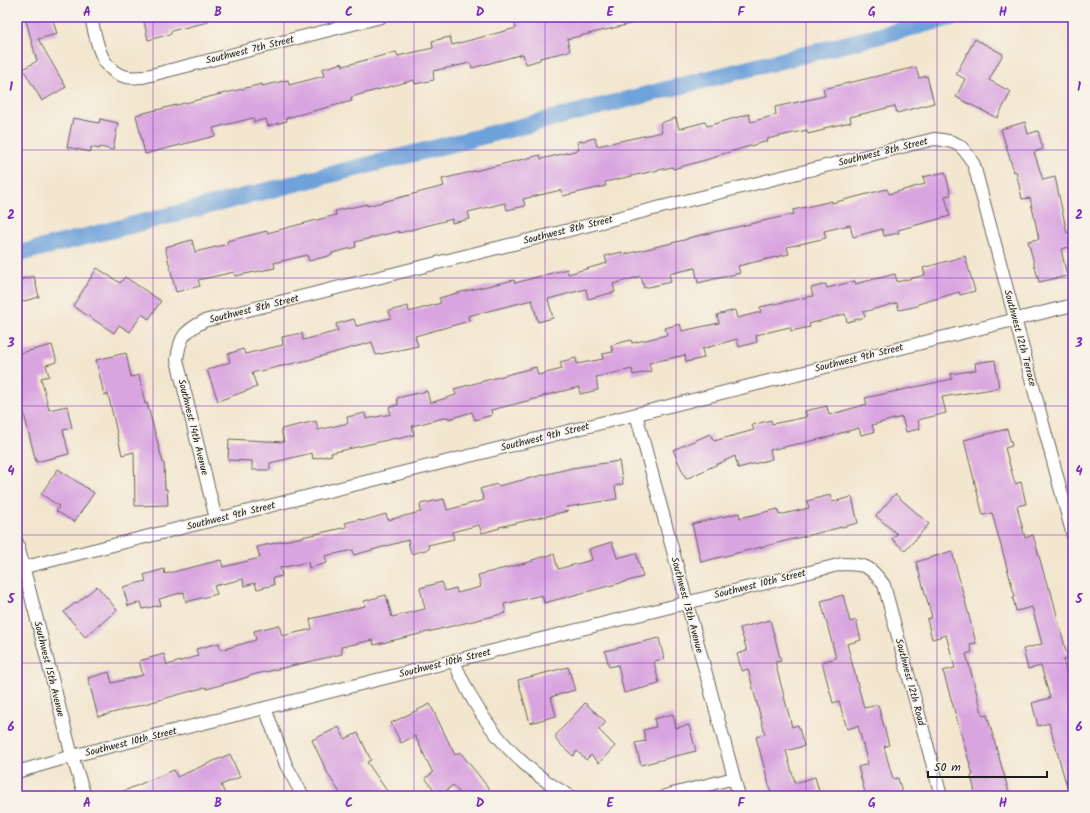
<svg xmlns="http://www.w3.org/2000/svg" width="1090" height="813" viewBox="0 0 1090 813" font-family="Kalam,sans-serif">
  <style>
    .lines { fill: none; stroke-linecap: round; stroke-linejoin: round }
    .canal { stroke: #6ea2da; stroke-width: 17 }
    .building { fill: #d9a5e0 }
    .street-casing { stroke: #67635b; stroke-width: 14 }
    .street { stroke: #fff; stroke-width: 12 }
    .grid { fill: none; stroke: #7b2cbf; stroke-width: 1; stroke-opacity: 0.55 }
    .labels { text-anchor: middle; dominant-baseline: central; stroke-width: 3; stroke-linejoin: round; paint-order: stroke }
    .street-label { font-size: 10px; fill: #1c1c1c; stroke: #f7f3e8 }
    .neatline { fill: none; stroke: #7b2cbf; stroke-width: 1.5 }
    .grid-label { font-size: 13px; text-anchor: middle; font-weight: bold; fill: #7b2cbf }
  </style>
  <rect width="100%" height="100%" fill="#f7f3e8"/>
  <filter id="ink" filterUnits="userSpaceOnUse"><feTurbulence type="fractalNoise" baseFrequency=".025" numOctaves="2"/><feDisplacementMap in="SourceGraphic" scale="8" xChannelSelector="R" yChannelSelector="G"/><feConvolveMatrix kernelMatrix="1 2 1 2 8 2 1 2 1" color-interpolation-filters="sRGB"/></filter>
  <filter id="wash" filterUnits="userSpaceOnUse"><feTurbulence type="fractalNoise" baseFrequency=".012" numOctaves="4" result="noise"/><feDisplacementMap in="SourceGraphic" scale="16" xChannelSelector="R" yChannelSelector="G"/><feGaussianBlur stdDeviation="0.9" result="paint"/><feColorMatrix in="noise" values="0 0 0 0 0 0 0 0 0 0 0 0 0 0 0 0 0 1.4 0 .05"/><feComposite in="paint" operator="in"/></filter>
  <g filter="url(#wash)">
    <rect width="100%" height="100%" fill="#f3e6cf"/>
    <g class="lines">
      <path class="canal" d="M17,254l936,-237"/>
    </g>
    <g id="blocks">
      <path class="building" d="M25,17h27l5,17 -19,5 28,48 -24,14 -19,-32 14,-8z
        M143,17h65v5l-37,9v3l-23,6z
        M530,17h109v5l-72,17 3,12 -30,7v2l-14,4 -3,-10 -51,14 -2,-5 -37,8 1,9 -19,4 -1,-4 -63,17 1,4 -66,17 1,3 -19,5 -2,-7 -12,3 -1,-4 -40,10 2,8 -70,18 -9,-39 126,-31v2l26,-6 1,5 35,-9 -2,-7 20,-6 1,3 53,-14 2,4 35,-8 -1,-7 18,-4 2,8 64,-17 -2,-7z
        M975,39l28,15 -14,26 22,12 -14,26 -41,-21 9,-18 -9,-5z
        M916,67l3,11 8,-2 7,27 -37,10 -2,-7 -45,11 1,5 -27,6v2l-16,4 -1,-4 -40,9 1,2 -53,15 1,1 -43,12 -1,-2 -67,15 1,4 -43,10 -2,-6 -38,9 2,7 -18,4 -2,-7 -37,9 2,7 -18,4v-4l-53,14v-2l-44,11 1,5 -24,6v2l-23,6 -2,-6 -33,8 1,5 -40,8 -1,-4 -36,8 2,6 -24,6 -11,-45 27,-7 3,12 33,-8 -1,-3 40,-10v2l69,-18 -1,-4 32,-7v2l77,-20 -2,-7 98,-24 1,4 38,-9 -2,-8 18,-4 2,8 65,-14 -2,-9 16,-5 3,11 26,-7 2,4 42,-12 2,8 25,-7 -1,-8 50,-11 -2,-7z
        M73,118l26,5 1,-4 18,4 -5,27 -13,-3 -1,2 -8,-2v5l-24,-5z
        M1025,122l3,12 10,-3 5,18 -9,3 9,28 12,-3 12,56 4,-1 2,8v6l-12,3 6,27 -28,6 -11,-41 11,-2 -9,-41 -8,1 -6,-28 -2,1 -13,-43z
        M945,172l6,23 -6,1 5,20 -52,14 1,3 -15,3 -2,-7 -29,8 -3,-12 -26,6 2,7 -39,9 2,7 -51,12 2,7 -42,10 -3,-15 -26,6 2,8 -27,6 -3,-12 -28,8 2,8 -27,7 -2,-10 -38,10 5,19 -15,4 -6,-22 -64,16 1,5 -54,15 3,10 -42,9 -4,-13 -64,18 -56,13 5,14 -39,14 -11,-31 23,-8 -2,-8 15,-5 2,5 38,-9 -1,-8 20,-4 1,7 35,-9 -2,-7 18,-5 2,7 35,-8 -2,-7 19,-5 1,6 32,-9 -2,-5 22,-6 53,-12 1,3 52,-14 1,5 39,-11 -2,-7 17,-4v3l66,-16v-1l106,-24 -1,-4 39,-9v2l55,-14 2,5 36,-10 -2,-7z
        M965,256l10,35 -15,4 -1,-3 -41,12v2l-19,4 -2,-7 -34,9 2,5 -18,5 -2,-8 -36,10 1,3 -19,4 -1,-4 -34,8 1,7 -18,5 -2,-8 -35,10 2,9 -18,4 -1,-7 -36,8 2,8 -18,4 -1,-6 -36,8 2,13 -18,4 -1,-7 -36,9v1l-52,13 1,5 -17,5 -3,-8 -23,7 -1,-2 -36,9 2,9 -17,4 -1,-1 -65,15 1,2 -19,4 -1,-6 -42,10v7h-18v-9l-24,-1 1,-21 55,3 -3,-13 35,-8 2,9 30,-7 -1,-6 18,-4 1,6 25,-5 -2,-7 9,-2 -1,-7 30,-7 3,12 26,-8 -2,-6 82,-22 2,8 24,-6 -2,-7 16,-4 1,6 26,-5 -1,-5 11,-2 -2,-7 20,-5 1,3 35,-8 -2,-7 15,-4 2,7 37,-8 -2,-8 18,-5 2,8 24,-6 -1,-5 53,-11 -2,-8 15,-4 1,4 28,-7v3l40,-10 2,8 28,-7 -2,-7z
        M97,268l23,15 5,-6 36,24 -12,18 -7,-5 -12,18 -11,-7 -5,8 -41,-27z
        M34,276l5,21 -22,6v-23z
        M52,345l5,17 -11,3 3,11 -8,2 8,32 18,-4 5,22 -9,2 6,24 -33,8 -16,-64 -3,1v-19l3,-1 -3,-11v-14z
        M126,353l5,24 8,-2 6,29 2,-1 16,60h1l1,26h2l1,16 -33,1 -1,-54 -12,3 -14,-61 -4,1 -8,-35z
        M995,360l4,28 -57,9 4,16 -28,7 2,9 -14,3 -4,-15 -30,8 2,7 -13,3 -2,-7 -25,7v1l-64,14 2,9 -34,9 -3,-12 -49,23 -13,-29 37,-16 4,7 40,-11 -2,-5 19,-5 1,4 35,-7 -2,-6 22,-5 2,9 38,-11 -2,-6 87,-19 -1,-5 25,-4 -1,-7z
        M1007,429l5,17 -7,2 10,36 6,-2 5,22 -9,2 8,32 8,-3 15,53h2l18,71 -5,1 10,37v96l-4,1 -20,-71 -11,3 -6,-23 18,-5 -9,-32 -13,3 -5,-20 19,-5 -10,-37 -16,4 -3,-13 2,-1 -23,-84 -9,2 -19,-75z
        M619,461l4,23 -8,2 2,13 -50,8 1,4 -69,16 1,1 -18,5 -3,-8 -27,7 2,7 -26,6 1,4 -18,5 -3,-14 -54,15 -1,-5 -28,6 2,7 -18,5 -1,-6 -28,6 2,8 -9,2 1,7 -17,4 -2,-6 -11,3 -1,-7 -29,7 3,8 -31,8 -2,-10 -25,7 2,6 -18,4 -2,-7 -13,4 -5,-19 23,-6 -2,-6 20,-6 1,5 56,-14 2,7 37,-9 -3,-11 90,-20 -2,-4 16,-4 1,2 24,-7 2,6 33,-8 -1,-8 24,-5 3,11 37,-10 -4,-11 17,-5 1,2 74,-18z
        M58,469l36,24 -20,29 -18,-11 3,-5 -18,-12z
        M895,494l34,30 -24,27 -13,-12 5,-5 -21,-18z
        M830,495l2,7 20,-5 6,26 -157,39 -9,-38 47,-11 1,5 38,-9 1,6 30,-7 -2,-7z
        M612,542l5,16 19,-5 7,24 -99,26 -2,-8 -38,9 2,9 -132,32 -1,-5 -32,7 1,7 -94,22v1l-41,12 -1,-2 -108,30 -10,-39 21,-6 3,11 31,-8 -4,-14 25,-7 3,11 31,-9 -2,-7 23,-6 2,7 35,-10 -2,-9 25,-6 3,11 30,-7 -2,-10 55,-13 -1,-5 22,-6 6,22 33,-8 -5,-21 22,-6 3,9 11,-3 1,5 24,-6 -3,-12 55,-14 -1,-1 22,-6 4,15 34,-9 -3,-11z
        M952,551l24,92 -6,1 2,8 -6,2 17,62 4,-1 23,81h-34l-5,-20 2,-1 -30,-104 12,-3 -9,-33 -14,4 -5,-20 5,-2 -16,-55z
        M97,586l20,24 -32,27 -21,-25 11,-9 1,1z
        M843,595l7,27 6,-2 5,20 -14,4 17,64 14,-3 11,40 -5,2 9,32 5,-1 5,18h-37l-8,-29 10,-3 -10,-38 -11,3 -8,-28 -6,2 -11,-41 14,-4 -15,-57z
        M770,620l11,41 -6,1 17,65 6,-2 6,21 -18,5 9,32 20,-6 4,14 -17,5h-30l-16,-59 9,-3 -17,-65 -6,2 -5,-17 10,-3 -7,-23z
        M659,638l5,21 -10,2 5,23 -35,9 -6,-28 -9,2 -4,-16z
        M568,667l7,23 -24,7 5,19 -26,7 -12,-43z
        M585,703l21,19 -7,8 16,16 -16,17 -8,-8 -5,5 -9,-9 -4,5 -17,-16v-5z
        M430,704l25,51 5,-3 35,44h-33l-9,-11 -14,11 -14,-18 8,-5 -18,-37 -14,7 -10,-20z
        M673,714l3,14 13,-3 7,26 -55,14 -6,-22 11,-2 -3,-11 13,-3 -2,-8z
        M339,727l6,12 13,-6 13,27 -4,2 20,29 -8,5h-37l-13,-20 -17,-36z
        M230,754l10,23 -19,8 5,11h-27l-2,-5 -14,5h-71l62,-26 3,7z"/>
    </g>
  </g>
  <g filter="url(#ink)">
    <use href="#blocks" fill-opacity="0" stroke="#67635b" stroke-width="1"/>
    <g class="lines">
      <defs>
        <path id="street" d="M91,17c5,22 9,55 36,60 5,1 11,0 16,0l238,-60
          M636,414l103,382
          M216,519l-39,-159c3,-23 6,-28 27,-39l730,-182c24,2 28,5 40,26l99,371
          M17,542l55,214 13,40
          M17,569l1056,-264
          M454,661c23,57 61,105 116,135
          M265,708l21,57 17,31
          M17,772l55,-16 770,-192c24,0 28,2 42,21l57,211
          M665,796l69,-18"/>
      </defs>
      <use href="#street" class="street-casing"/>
      <use href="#street" class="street"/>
    </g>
  </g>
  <path class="grid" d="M153,17v779M284,17v779M414,17v779M545,17v779M676,17v779M806,17v779M937,17v779M17,150h1056M17,278h1056M17,406h1056M17,535h1056M17,663h1056"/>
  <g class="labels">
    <g class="street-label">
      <text transform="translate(250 50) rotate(-14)">Southwest 7th Street</text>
      <text transform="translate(883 152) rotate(-14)">Southwest 8th Street</text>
      <text transform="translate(568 230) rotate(-14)">Southwest 8th Street</text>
      <text transform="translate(254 309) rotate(-14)">Southwest 8th Street</text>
      <text transform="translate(1020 338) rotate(75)">Southwest 12th Terrace</text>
      <text transform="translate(859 358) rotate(-14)">Southwest 9th Street</text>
      <text transform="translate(193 427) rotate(76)">Southwest 14th Avenue</text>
      <text transform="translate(545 437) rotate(-14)">Southwest 9th Street</text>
      <text transform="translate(231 516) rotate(-14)">Southwest 9th Street</text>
      <text transform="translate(760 584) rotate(-14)">Southwest 10th Street</text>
      <text transform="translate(687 605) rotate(75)">Southwest 13th Avenue</text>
      <text transform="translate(445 663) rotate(-14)">Southwest 10th Street</text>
      <text transform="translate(49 669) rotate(76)">Southwest 15th Avenue</text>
      <text transform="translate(910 682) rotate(75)">Southwest 12th Road</text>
      <text transform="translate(131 742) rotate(-14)">Southwest 10th Street</text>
    </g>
  </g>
  <rect width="1090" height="813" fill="none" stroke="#f7f3e8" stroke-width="44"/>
  <path d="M928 771v6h119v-6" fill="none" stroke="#1c1c1c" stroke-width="2"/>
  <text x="934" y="771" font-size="12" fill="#1c1c1c" stroke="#f7f3e8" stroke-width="3" paint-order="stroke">50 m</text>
  <rect x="22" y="22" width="1046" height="769" class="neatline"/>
  <g class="grid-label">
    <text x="87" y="16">A</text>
    <text x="218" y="16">B</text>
    <text x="349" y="16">C</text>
    <text x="480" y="16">D</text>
    <text x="610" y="16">E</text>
    <text x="741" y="16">F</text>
    <text x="872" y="16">G</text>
    <text x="1003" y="16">H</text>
    <text x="11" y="91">1</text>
    <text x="1079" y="91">1</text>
    <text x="11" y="219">2</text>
    <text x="1079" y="219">2</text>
    <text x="11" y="347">3</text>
    <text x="1079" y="347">3</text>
    <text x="11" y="475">4</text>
    <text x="1079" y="475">4</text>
    <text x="11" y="603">5</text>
    <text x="1079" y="603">5</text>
    <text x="11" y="731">6</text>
    <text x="1079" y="731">6</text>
    <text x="87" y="807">A</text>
    <text x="218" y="807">B</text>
    <text x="349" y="807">C</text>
    <text x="480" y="807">D</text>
    <text x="610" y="807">E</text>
    <text x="741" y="807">F</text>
    <text x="872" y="807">G</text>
    <text x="1003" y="807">H</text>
  </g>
</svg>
